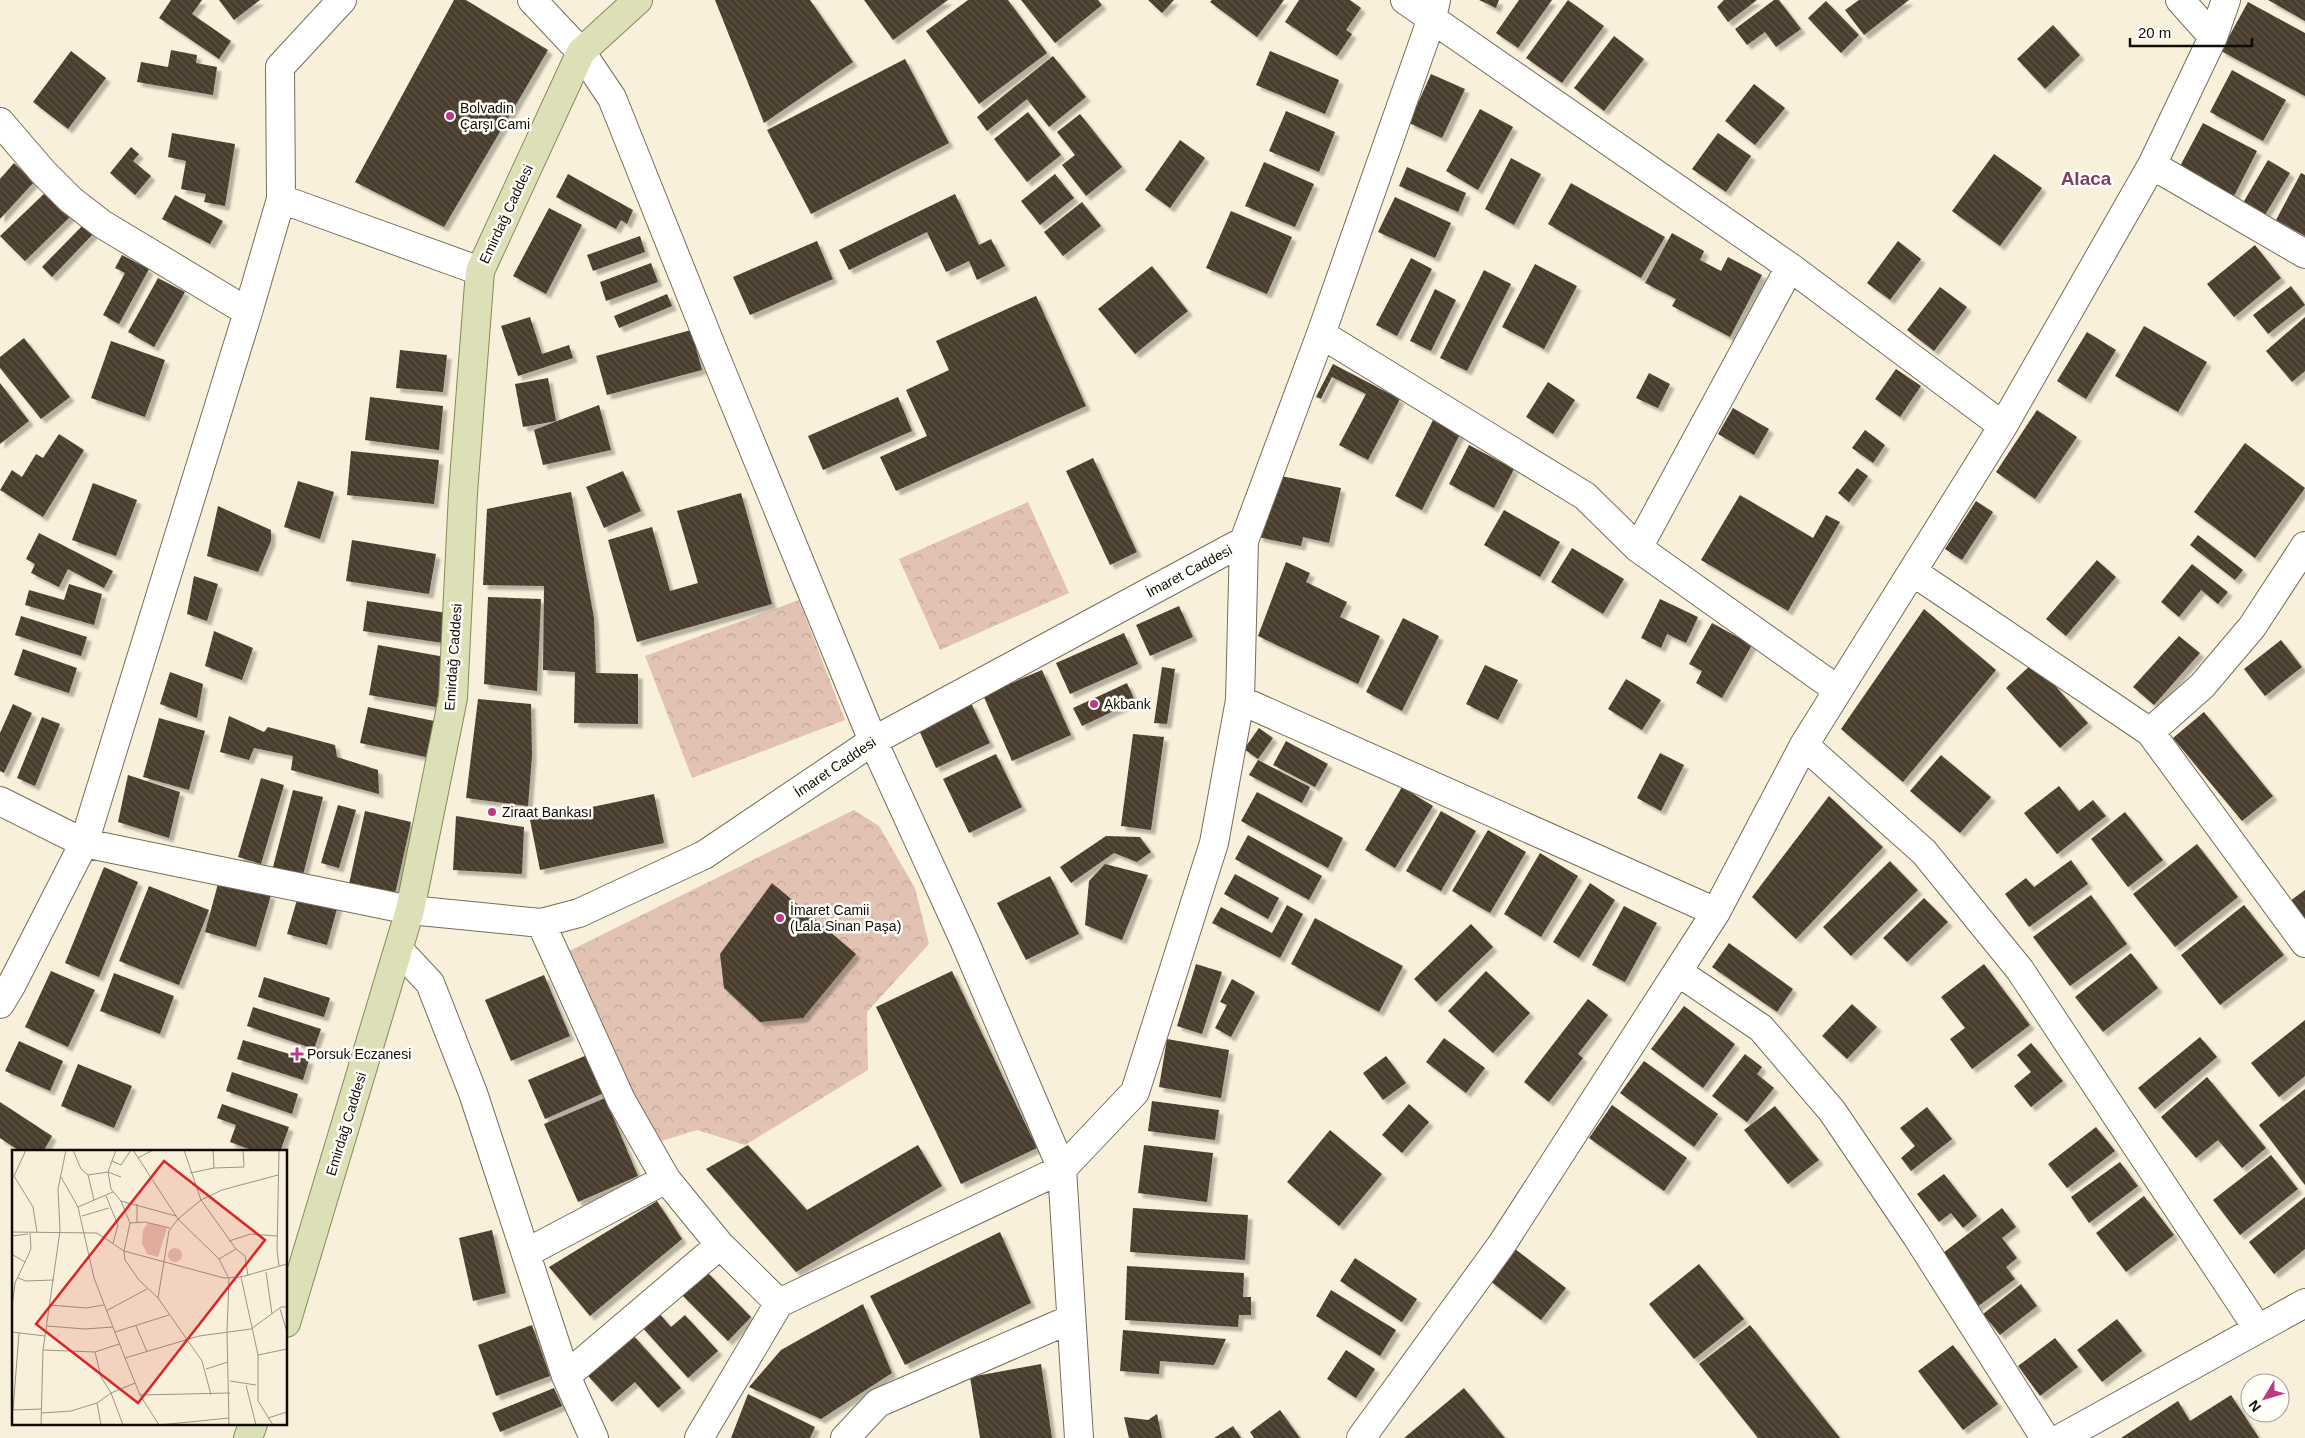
<svg xmlns="http://www.w3.org/2000/svg" width="2305" height="1438" viewBox="0 0 2305 1438" font-family="Arial,sans-serif">
  <style>
    .park { fill: url(#park-crowns) }
    .building { fill: url(#building-back-hatch); filter: url(#shadow) }
    .lines { fill: none; stroke-linecap: round; stroke-linejoin: round }
    .minor-casing { stroke: #756e5b; stroke-width: 30 }
    .major-casing { stroke: #86895a; stroke-width: 30 }
    .minor { stroke: #fff; stroke-width: 28 }
    .major { stroke: #dde0b7; stroke-width: 28 }
    .poi-dot { fill: #ba3a87; stroke: #fffef9; stroke-width: 2 }
    .labels { text-anchor: middle; dominant-baseline: central; stroke-width: 5; stroke-linejoin: round; paint-order: stroke }
    .poi-label { font-size: 14px; fill: #0f0d06; stroke: #fffef9; text-anchor: start }
    .street-label { font-size: 14px; fill: #0f0d06; stroke: #fffef9 }
    .district-label { font-size: 19px; font-weight: bold; fill: #7f3e62; stroke: #fffef9 }
    .inset-road { fill: none; stroke: #9b9585; stroke-width: 1 }
    .view { fill: #d62828; fill-opacity: 0.15; stroke: #d62828; stroke-width: 2.5 }
    .inset-edge { fill: none; stroke: #0f0d06; stroke-width: 2.5 }
  </style>
  <defs>
    <pattern id="park-crowns" width="20" height="18" patternUnits="userSpaceOnUse" patternTransform="scale(1.25)"><rect width="20" height="18" fill="#e2c3b3"/><path d="M2 6a3 3 0 1 1 6 0M12 15a3 3 0 1 1 6 0" fill="none" stroke="#c1a698"/></pattern>
    <pattern id="building-back-hatch" width="6" height="6" patternUnits="userSpaceOnUse" patternTransform="scale(1.25)"><rect width="6" height="6" fill="#493c2d"/><path d="M-1 5l2 2M0 0l6 6M5-1l2 2" fill="none" stroke="#5f5448"/></pattern>
    <filter id="shadow"><feDropShadow dx="4.5" dy="4.5" stdDeviation="1" flood-color="#0004"/></filter>
  </defs>
  <rect width="100%" height="100%" fill="#f8f0da"/>
  <path class="park" d="M1028,502l41,91 -129,57 -41,-91z
    M799,600l46,120 -153,58 -47,-122z
    M854,810l25,16 36,62 14,56 -62,68 1,58 -123,75 -48,-15 -45,14 -87,-191z"/>
  <path class="building" d="M171,0h31l-10,14 39,27 -12,18 -60,-41z
    M219,0h41l-26,20z
    M454,0h12l82,50 -104,177 -89,-45z
    M715,0h95l43,62 -89,61z
    M864,0h84l-55,40z
    M968,0h40l39,53 -68,51 -53,-73z
    M1021,0h77l4,5 -47,38z
    M1148,0h26l-12,13z
    M1212,0h72l-27,37 -47,-35z
    M1299,0h51l11,8 -15,22 6,4 -15,22 -52,-34z
    M1479,0h20l-3,8z
    M1519,0h33l-34,48 -22,-15z
    M1568,0l36,26 -42,57 -36,-25z
    M1724,0h33l-29,22 -11,-15z
    M1774,0h5l22,29 -25,18 -11,-15 -18,13 -12,-16z
    M1859,0h50l-45,35 -19,-25z
    M2268,0h37v21z
    M1826,1l33,34 -18,18 -33,-35z
    M2248,2l57,31v63l-84,-45z
    M2053,25l27,30 -35,34 -28,-30z
    M1614,36l30,23 -40,52 -30,-23z
    M171,50l26,5 -1,8 21,4 -4,28 -76,-13 4,-20 27,5z
    M71,51l35,27 -38,51 -35,-27z
    M1270,51l69,29 -14,34 -69,-29z
    M1053,56l33,41 -37,30 -22,-28 -40,32 -10,-14z
    M905,59l44,84 -138,71 -44,-84z
    M2232,70l54,30 -23,41 -53,-29z
    M1431,74l34,15 -23,49 -33,-15z
    M1754,84l31,24 -30,37 -30,-24z
    M1480,109l33,18 -35,63 -32,-19z
    M1286,111l49,21 -16,40 -50,-21z
    M1028,112l33,43 -34,27 -33,-43z
    M1080,114l42,53 -36,29 -24,-31 13,-10 -18,-23z
    M2203,123l54,28 -23,45 -55,-28z
    M172,133l63,11 -10,62 -21,-4 2,-8 -25,-5 5,-28 -18,-4z
    M1718,133l33,23 -25,36 -34,-23z
    M1180,140l25,18 -35,50 -25,-18z
    M131,147l8,7 -6,7 18,15 -16,19 -25,-22z
    M1994,154l48,34 -42,58 -48,-35z
    M1511,158l30,16 -27,51 -29,-16z
    M2268,160l22,13 -25,42 -22,-12z
    M1264,162l50,22 -19,43 -50,-21z
    M14,163l20,19 -34,37v-40z
    M1407,167l59,26 -8,19 -59,-26z
    M2301,173l4,2v61l-29,-16z
    M568,174l65,36 -6,14 -6,-4 -5,9 -60,-32z
    M1055,174l19,24 -34,27 -19,-24z
    M1571,183l94,54 -24,41 -93,-54z
    M48,190l24,25 -47,46 -25,-25z
    M955,194l24,51 12,-6 14,27 -28,14 -8,-19 -23,11 -19,-40 -78,38 -10,-20z
    M175,195l48,26 -13,23 -48,-25z
    M1395,197l56,26 -16,35 -57,-26z
    M1082,202l19,24 -38,30 -19,-24z
    M549,208l33,17 -36,69 -33,-18z
    M1231,211l61,26 -25,57 -61,-26z
    M83,225l10,9 -41,43 -10,-10z
    M1672,233l32,18 -4,9 21,11 7,-14 34,18 -32,62 -58,-31 4,-7 -31,-16z
    M640,236l5,16 -52,19 -6,-16z
    M817,241l16,38 -83,36 -17,-38z
    M1898,241l23,18 -31,41 -23,-17z
    M2255,245l26,33 -47,39 -27,-33z
    M122,255l27,14 -30,55 -16,-9 22,-42 -10,-5z
    M1411,258l21,11 -35,67 -21,-11z
    M651,263l7,19 -52,19 -6,-19z
    M1535,264l42,22 -33,63 -42,-22z
    M1152,266l36,45 -53,43 -37,-45z
    M1484,270l27,14 -44,87 -27,-13z
    M158,278l27,14 -31,55 -26,-15z
    M2291,286l14,19 -37,29 -15,-19z
    M1940,287l27,20 -33,44 -27,-21z
    M1435,289l21,11 -25,51 -21,-10z
    M667,294l5,12 -53,22 -5,-12z
    M1036,296l50,110 -190,85 -16,-34 47,-21 -21,-46 43,-20 -13,-29z
    M530,317l12,37 27,-9 4,13 -55,18 -17,-50z
    M2305,317v54l-13,11 -26,-31z
    M2144,326l63,36 -29,50 -63,-36z
    M691,330l11,40 -95,25 -11,-39z
    M2087,332l29,18 -30,49 -29,-18z
    M24,338l46,59 -29,22 -41,-51v-11z
    M111,341l54,19 -20,57 -54,-19z
    M400,350l47,5 -4,37 -47,-4z
    M1333,364l67,35 -32,61 -29,-15 27,-51 -34,-17 -11,22 -5,-2z
    M1896,369l25,17 -21,31 -25,-18z
    M1649,373l21,11 -12,24 -22,-10z
    M548,378l8,43 -33,6 -8,-43z
    M1548,382l27,18 -22,34 -27,-17z
    M0,383l29,38 -29,23z
    M370,397l73,9 -4,44 -74,-10z
    M898,397l14,34 -89,39 -15,-34z
    M599,405l12,45 -68,15 -9,-35z
    M1733,408l36,21 -15,26 -36,-21z
    M2037,410l40,27 -42,62 -39,-27z
    M1436,414l27,14 -41,82 -27,-14z
    M1865,430l20,15 -12,18 -21,-15z
    M59,434l25,16 -41,67 -43,-27 12,-20 10,7 14,-23 7,4z
    M2245,443l60,45 -50,70 -61,-46z
    M1469,445l45,24 -20,39 -45,-24z
    M351,451l88,9 -5,44 -87,-9z
    M1093,458l44,94 -27,13 -44,-94z
    M1857,468l11,8 -19,26 -11,-9z
    M623,471l18,40 -37,17 -18,-41z
    M1271,474l70,14 -12,55 -26,-6 -2,9 -43,-9z
    M298,481l36,11 -14,47 -36,-12z
    M93,483l44,17 -21,56 -44,-16z
    M571,492l23,126 2,55 42,1v50l-64,-1 1,-51 -32,-2 1,-84 -61,-1 4,-76z
    M741,493l31,111 -135,38 -29,-102 44,-13 18,64 28,-8 -21,-72z
    M1740,495l73,43 13,-23 14,7 -52,89 -87,-51z
    M1976,501l17,11 -31,48 -17,-11z
    M218,506l53,24v11l-13,31 -51,-16z
    M1504,510l56,32 -20,35 -56,-32z
    M39,533l74,38 -9,17 -36,-19 -9,18 -28,-14 4,-9 -9,-5z
    M2198,535l45,35 -8,10 -45,-35z
    M352,540l84,14 -7,40 -83,-13z
    M1572,548l52,31 -21,35 -52,-32z
    M2097,560l19,17 -50,59 -20,-17z
    M1286,562l24,11 -4,9 41,20 -7,15 40,19 -22,48 -100,-48z
    M2192,564l36,28 -10,12 -17,-14 -22,27 -18,-15z
    M194,576l24,8 -11,37 -20,-7z
    M69,584l33,10 -8,31 -69,-20 4,-15 35,10z
    M488,597l53,2 -4,92 -53,-7z
    M1660,599l38,18 -12,26 -19,-9 -6,14 -20,-10z
    M367,601l87,13 -4,30 -87,-13z
    M1179,606l14,31 -43,19 -14,-31z
    M1924,609l72,61 -93,112 -62,-53z
    M21,616l66,21 -6,19 -66,-21z
    M1403,618l36,18 -37,75 -36,-19z
    M1712,623l40,22 -30,53 -26,-15 6,-12 -13,-7z
    M214,631l39,17 -11,32 -37,-14z
    M1124,633l14,31 -68,30 -14,-31z
    M2179,636l21,17 -46,52 -21,-18z
    M2281,640l21,27 -37,29 -21,-27z
    M378,645l67,12 -9,50 -67,-12z
    M23,649l54,19 -8,25 -55,-18z
    M2034,662l54,61 -28,25 -54,-60z
    M1485,665l33,15 -20,40 -32,-16z
    M1162,667l13,2 -8,55 -13,-1z
    M1042,670l29,65 -59,26 -29,-66z
    M170,672l33,12 -6,34 -37,-14z
    M1626,679l35,21 -19,30 -34,-21z
    M1127,683l8,18 -53,25 -9,-18z
    M478,699l53,5 1,52 -4,50 -62,-8z
    M971,703l19,40 -54,25 -18,-40z
    M13,704l19,9 -28,60 -4,-2v-38z
    M368,707l66,14 -8,36 -66,-14z
    M2204,712l69,84 -31,25 -69,-83z
    M229,716l35,16 4,-5 67,18 2,12 41,13 1,24 -88,-24 2,-14 -39,-8 -5,12 -29,-8z
    M42,717l18,7 -25,62 -18,-8z
    M159,718l46,13 -16,59 -46,-13z
    M1259,728l14,10 -15,21 -14,-10z
    M1133,734l31,3 -13,93 -30,-4z
    M1286,741l42,23 -13,23 -42,-22z
    M1660,753l24,12 -23,46 -24,-13z
    M996,754l26,53 -53,26 -26,-54z
    M1941,755l50,42 -31,36 -50,-42z
    M1258,760l52,27 -8,16 -53,-28z
    M128,775l52,17 -11,46 -51,-16z
    M261,778l23,7 -23,79 -23,-7z
    M2059,786l20,25 14,-11 13,16 -49,38 -33,-41z
    M1402,787l31,19 -38,62 -30,-18z
    M293,790l30,7 -20,78 -30,-8z
    M1257,792l86,46 -15,30 -87,-47z
    M654,794l10,49 -124,27 -10,-50z
    M1829,796l54,51 -87,92 -44,-42z
    M338,805l18,5 -17,58 -18,-5z
    M365,811l46,11 -16,72 -46,-10z
    M1441,811l35,20 -35,60 -35,-20z
    M2125,812l38,48 -35,27 -37,-48z
    M456,816l68,11 -2,47 -69,-4z
    M1488,830l38,22 -36,61 -38,-22z
    M1248,835l74,41 -13,24 -74,-41z
    M1106,836l34,1 11,15 -14,10 -23,-9 -43,30 -11,-16z
    M2197,844l41,53 -63,50 -42,-53z
    M1540,853l38,23 -37,61 -37,-23z
    M2071,860l17,24 -59,43 -24,-33 21,-16 8,9z
    M1890,861l28,29 -67,66 -28,-29z
    M1105,864l43,11 -26,65 -37,-15 4,-44z
    M104,867l34,15 -39,95 -34,-14z
    M1235,874l44,24 -11,21 -44,-25z
    M1050,876l29,58 -53,26 -29,-57z
    M219,880l52,15 -15,52 -51,-15z
    M772,883l84,71 -53,64 -43,4 -36,-34 -4,-34z
    M1590,883l25,17 -36,58 -26,-16z
    M149,886l60,24 -30,75 -60,-24z
    M2305,890v30l-15,-19z
    M299,893l39,12 -11,40 -40,-11z
    M2091,895l36,49 -57,42 -37,-49z
    M1924,898l24,24 -41,40 -24,-24z
    M1287,905l16,9 -23,44 -68,-35 9,-16 51,26z
    M2244,905l40,50 -64,50 -39,-50z
    M1624,906l33,17 -32,59 -33,-17z
    M1315,918l88,48 -24,46 -88,-48z
    M1471,924l22,23 -57,55 -22,-23z
    M1729,943l64,46 -16,23 -65,-45z
    M2131,953l27,35 -55,44 -28,-35z
    M1196,964l26,8 -20,62 -25,-8z
    M1984,964l46,61 -58,44 -22,-30 15,-11 -24,-31z
    M51,971l44,19 -27,57 -43,-20z
    M952,971l85,177 -76,36 -85,-177z
    M1486,971l44,42 -37,40 -45,-42z
    M114,973l60,23 -14,38 -60,-23z
    M544,975l26,61 -59,25 -26,-61z
    M264,977l66,21 -6,19 -66,-20z
    M1232,979l23,13 -24,45 -16,-9 12,-23 -7,-3z
    M1588,999l20,16 -30,39 5,4 -34,44 -25,-20z
    M1852,1004l25,23 -30,32 -25,-23z
    M1684,1006l51,38 -32,44 -52,-39z
    M253,1007l68,22 -7,20 -67,-23z
    M2305,1020v56l-26,21 -28,-34z
    M2200,1037l17,20 -62,52 -17,-21z
    M1444,1038l41,30 -19,25 -40,-31z
    M1167,1039l62,11 -8,48 -62,-11z
    M243,1040l66,20 -6,20 -66,-21z
    M19,1041l44,20 -13,30 -45,-20z
    M2031,1043l32,38 -32,26 -17,-21 17,-14 -14,-17z
    M1745,1054l17,13 -5,7 17,14 -27,34 -35,-26z
    M587,1055l17,38 -59,26 -17,-39z
    M1386,1056l20,27 -23,17 -20,-27z
    M1644,1061l74,53 -24,33 -74,-54z
    M78,1064l54,22 -18,42 -53,-22z
    M232,1072l66,22 -6,20 -66,-23z
    M2207,1077l59,71 -24,20 -24,-28 -22,18 -35,-41z
    M2305,1089v96l-46,-60z
    M605,1098l33,78 -60,26 -34,-78z
    M1152,1101l67,9 -4,30 -67,-9z
    M0,1102l52,34 -9,16h-22l-21,-14z
    M222,1104l67,23 -9,25h-23l-27,-10 6,-17 -19,-7z
    M1409,1104l20,18 -27,31 -20,-18z
    M1612,1105l75,53 -23,33 -75,-53z
    M1775,1106l44,54 -31,24 -44,-54z
    M1927,1107l25,32 -41,32 -10,-13 14,-12 -15,-18z
    M2096,1127l19,24 -48,37 -19,-24z
    M1330,1130l52,44 -43,52 -52,-44z
    M748,1145l59,65 111,-65 24,41 -146,86 -90,-103z
    M1144,1145l69,8 -6,49 -69,-9z
    M2271,1155l27,34 -58,46 -27,-35z
    M2120,1162l18,24 -49,37 -18,-26z
    M1944,1174l33,42 -14,12 -12,-15 -12,9 -22,-28z
    M2144,1196l30,39 -48,37 -30,-39z
    M2305,1197v52l-31,25 -25,-32z
    M657,1201l25,38 -92,77 -41,-49z
    M1133,1208l115,7 -3,45 -115,-8z
    M2002,1208l14,19 -14,11 15,20 -11,9 9,12 -38,28 -38,-51z
    M492,1230l14,63 -33,8 -14,-63z
    M1000,1232l31,71 -126,62 -35,-69z
    M1515,1249l51,39 -25,32 -51,-39z
    M1355,1258l62,41 -15,23 -62,-41z
    M1699,1264l45,55 -50,40 -45,-55z
    M1127,1266l117,7 -1,24h8v18h-12l-1,12 -113,-7z
    M706,1271l45,46 -23,24 -46,-46z
    M2021,1284l16,22 -37,29 -17,-21z
    M1331,1290l65,40 -16,26 -64,-40z
    M863,1304l29,69 -71,46 -72,-32 32,-37z
    M658,1312l13,15 14,-12 33,36 -30,27 -47,-52z
    M2117,1319l25,32 -40,31 -25,-32z
    M532,1325l18,51 -54,20 -18,-51z
    M1750,1325l90,113h-82l-59,-74z
    M1123,1330l103,9 -12,26 -54,-4 -1,13 -39,-3z
    M632,1334l49,54 -23,20 -23,-26 -23,20 -25,-27z
    M2055,1338l23,29 -38,29 -22,-30z
    M1953,1345l45,59 -35,26 -45,-59z
    M1346,1350l29,19 -19,29 -29,-19z
    M1041,1364l11,74h-72l-10,-61z
    M554,1388l8,18 -62,26 -8,-19z
    M1464,1388l41,50h-101z
    M748,1394l67,33 -5,11h-79z
    M2231,1395l28,43h-138l57,-37 12,20z
    M1280,1410l20,28h-46l-4,-6z
    M1157,1414l5,24h-33l-5,-21 24,3z
    M1233,1426l8,12h-27z"/>
  <g class="lines">
    <defs>
      <path id="minor" d="M532,0l49,52 31,46 102,255 159,388 91,199 98,229 17,269
        M1405,0l385,267 213,159
        M2180,0l33,37
        M0,122l43,50 28,28 31,24 146,88
        M2152,165l153,89
        M281,199l199,72
        M1321,334l264,162 53,52 200,142
        M1638,548l152,-281
        M1913,572l237,160 155,211
        M1240,700l476,212
        M2150,732l52,-46 50,-59 53,-81
        M1804,745l120,107 96,118 238,359
        M0,801l84,42 326,67 131,13 38,-10 125,-58 169,-114 371,-200
        M541,923l80,177 45,79 54,66 59,58
        M399,950l31,33 43,110 93,283 28,62
        M1678,972l83,56 71,83 84,124 129,203
        M0,1004l12,-20 72,-141 164,-531 33,-113 -1,-132 62,-67
        M526,1253l140,-74
        M566,1376l154,-131
        M699,1438l80,-135 283,-134 73,-77 79,-249 26,-143 4,-159 77,-207 111,-316 4,-18
        M845,1438l33,-35 193,-84
        M1361,1438l141,-194 214,-332 88,-167 199,-319 149,-261 61,-128 13,-37
        M2061,1438l244,-135"/>
      <path id="major" d="M286,1323l124,-413 43,-212 10,-205 17,-222 101,-219 57,-52
        M248,1438l5,-14"/>
    </defs>
    <use href="#minor" class="minor-casing"/>
    <use href="#major" class="major-casing"/>
    <use href="#minor" class="minor"/>
    <use href="#major" class="major"/>
  </g>
  <g class="poi-dot">
    <circle cx="450" cy="116" r="5"/>
    <circle cx="1094" cy="704" r="5"/>
    <circle cx="492" cy="812" r="5"/>
    <circle cx="780" cy="918" r="5"/>
    <path d="M294.5 1046.5h5v5h5v5h-5v5h-5v-5h-5v-5h5z"/>
  </g>
  <g class="labels">
    <g class="poi-label">
      <text x="460" y="108">Bolvadin<tspan x="460" dy="16">Çarşı Cami</tspan></text>
      <text x="1104" y="704">Akbank</text>
      <text x="502" y="812">Ziraat Bankası</text>
      <text x="790" y="910">İmaret Camii<tspan x="790" dy="16">(Lala Sinan Paşa)</tspan></text>
      <text x="307" y="1054">Porsuk Eczanesi</text>
    </g>
    <g class="street-label">
      <text transform="translate(506 214) rotate(-65)">Emirdağ Caddesi</text>
      <text transform="translate(1189 571) rotate(-28)">İmaret Caddesi</text>
      <text transform="translate(453 657) rotate(-86)">Emirdağ Caddesi</text>
      <text transform="translate(835 767) rotate(-34)">İmaret Caddesi</text>
      <text transform="translate(346 1124) rotate(-73)">Emirdağ Caddesi</text>
    </g>
    <g class="district-label">
      <text x="2086" y="178">Alaca</text>
    </g>
  </g>
  <g transform="translate(12 1150)">
    <rect width="275" height="275" fill="#f8f0da"/>
    <path d="M136,73l19,5 -9,29 -11,-3 -5,-11 1,-13zM156 105a7 7 0 1 1 14 0a7 7 0 1 1-14 0Z" fill="#e2c3b3"/>
    <path class="inset-road" d="M14,0l-12,26 19,31 4,25M61,0l8,19 7,6 20,-3 13,5M104,0l-8,22 3,17 10,12 9,22 -6,28 1,9 14,20 19,18 44,63 9,34M121,0l45,69 41,40 10,20 -2,53 2,93M172,0l17,50 35,49 9,7 3,20M201,0l1,18M267,0l-2,100 2,16M126,8l15,-8M100,11l9,4 10,-15M178,23l24,-5 30,-1 -1,-17M76,25l6,25M49,27l17,30 16,71 31,80 15,37 19,30M94,46l12,29 -5,18M109,51l55,15M125,54v18M66,57l35,-15M70,66l27,-8M118,73l15,-1 25,6M0,82l85,1 27,18 100,27 17,-1 46,-13M0,86l16,-2M217,91l22,-7 26,2M207,109l17,-10M13,112l6,-13 -1,-16M254,122l6,42M229,127l17,78v46l15,24M6,128l8,3 28,-1M146,148l11,-67 9,-12 23,-19 21,-10 56,-15M38,155l36,3 18,-3M0,157l3,-24 10,-21 -12,-7M268,159l7,23M94,161l41,-22M35,176l38,3 28,-2M124,176l11,26M0,182l33,4M103,182l54,-17M31,200l52,2 24,-8M83,202l6,25 10,16 12,32M246,205l29,-6M113,208l74,-22 52,-7 30,-22h6M194,219l22,-7M218,231l26,4M234,235l10,40M128,245l90,-2M85,253l4,22M0,260l30,-1M1,260l6,-77M30,263l29,-2 26,-8 14,-10 24,-10M256,268l19,-6M29,275l2,-75 17,-119 -2,-42 8,-39M147,275l70,-7"/>
    <path class="view" d="M152,11l101,79 -127,163 -102,-79z"/>
    <rect width="275" height="275" class="inset-edge"/>
  </g>
  <g transform="translate(2265 1398) rotate(232)"><circle r="24" fill="#fffef9" stroke="#9f9e98"/>
  <path d="M0-4L9 19L0 12L-9 19Z" fill="#ba3a87"/>
  <text y="-8" font-size="14" font-weight="bold" text-anchor="middle" fill="#0f0d06">N</text>
  </g>
  <path d="M2130 38v8h122v-8" fill="none" stroke="#0f0d06" stroke-width="2.5"/>
  <text x="2138" y="38" font-size="15" fill="#0f0d06" stroke="#fffef9" stroke-width="4" paint-order="stroke">20 m</text>
</svg>
